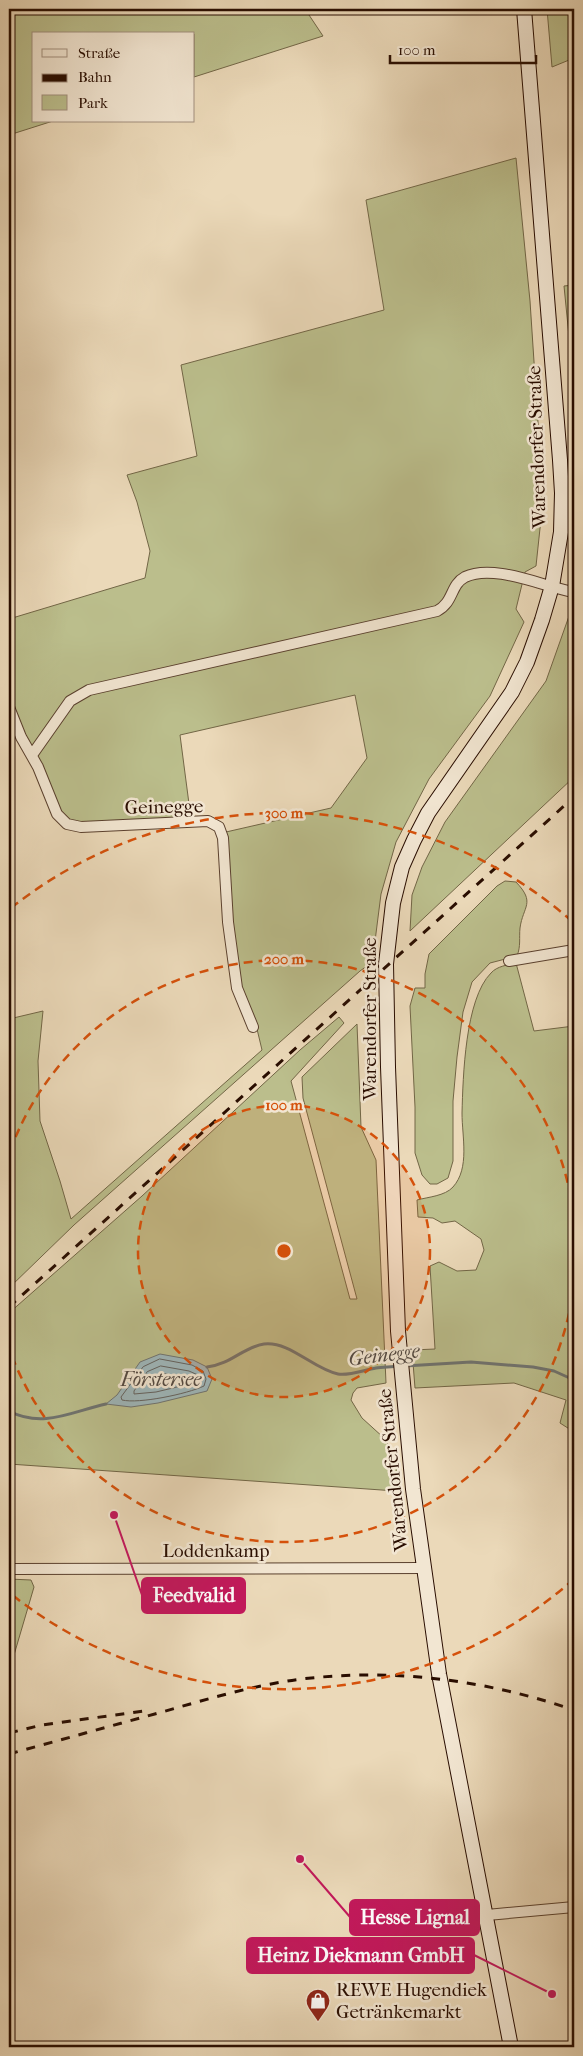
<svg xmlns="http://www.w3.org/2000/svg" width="583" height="2056" viewBox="0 0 583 2056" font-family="'IM FELL French Canon',serif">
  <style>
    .green { fill: #bbbe8c; stroke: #726646 }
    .water { fill: #9eb7bb; stroke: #6f7370 }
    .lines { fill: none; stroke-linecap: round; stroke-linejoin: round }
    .shore { stroke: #64625e; stroke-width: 1 }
    .stream { stroke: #6f7370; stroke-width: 3 }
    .street-casing { stroke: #5a402e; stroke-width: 12 }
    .secondary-casing { stroke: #290d00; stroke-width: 16 }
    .street { stroke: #f2e6d2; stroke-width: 10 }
    .secondary { stroke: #f2e6d2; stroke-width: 14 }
    .rail { stroke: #290d00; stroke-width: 3; stroke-dasharray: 9 9; stroke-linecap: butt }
    .ring { fill: none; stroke: #d5510b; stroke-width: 2.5; stroke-dasharray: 9 6 }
    .labels { text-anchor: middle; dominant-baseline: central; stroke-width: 5; stroke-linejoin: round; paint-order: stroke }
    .street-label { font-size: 19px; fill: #290d00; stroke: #f2e6d2 }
    .poi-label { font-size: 19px; fill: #290d00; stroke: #f2e6d2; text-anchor: start }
    .water-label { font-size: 20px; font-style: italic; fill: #524841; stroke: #f2e6d2 }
    .centre { fill: #d5510b; stroke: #f2e6d2; stroke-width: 2.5 }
    .ring-label { font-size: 15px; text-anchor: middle; font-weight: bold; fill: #d5510b; stroke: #f2e6d2; stroke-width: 5; stroke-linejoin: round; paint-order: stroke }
    .leader { fill: none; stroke: #c2185b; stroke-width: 2 }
    .callout-dot { fill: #c2185b; stroke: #f2e6d2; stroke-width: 2 }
    .callout { fill: #c2185b; stroke: #c2185b; stroke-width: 2 }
    .callout-label { font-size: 20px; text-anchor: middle; font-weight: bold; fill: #fff }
  </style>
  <rect width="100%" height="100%" fill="#ebd9b9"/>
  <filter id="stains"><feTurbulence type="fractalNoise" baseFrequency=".004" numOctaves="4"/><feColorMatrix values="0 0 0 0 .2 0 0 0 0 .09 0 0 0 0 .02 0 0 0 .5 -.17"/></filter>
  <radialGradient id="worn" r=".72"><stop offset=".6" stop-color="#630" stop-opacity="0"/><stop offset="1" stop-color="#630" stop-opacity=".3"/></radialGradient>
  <path class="green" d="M9,9h296l18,27 -129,41v-43h-160v87h19l-44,14z
    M547,9h27v49l-22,9z
    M516,158l14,143 12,182 -1,36 -5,47 -11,6 -9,37 8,13 -34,74 -61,83 -33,63 -15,52 -7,55 4,9 -18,13 -286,254 -65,63v-269l34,-8 -5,50 2,60 20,60 11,38 191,-169 -5,-21 -17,-43 -8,-65 -6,-89 105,-24 36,-50 -12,-63 -175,40 11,84 -113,5 -15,-8 -54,-113v-84l136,-41 5,-27 -13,-49 -10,-27 70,-19 -16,-91 203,-55 -18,-110z
    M574,285v102l-10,-101z
    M574,602v175l-164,154 2,-36 10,-28 23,-45 101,-141z
    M505,881l11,1c20,21 7,24 4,46 -1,10 1,18 -3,28l-27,7 -18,19 -9,30 -6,45 -4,44v60l-5,17 -11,6h-7l-8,-9 -7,-22v-46l-5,-101 5,-18h10v-14l4,-20 68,-68z
    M516,963l18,68 40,-5v406l-14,-9 6,-23 -52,-17 -99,5 -3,-38 23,-1 -5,-83 9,-4 18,9 19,-1 8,-20 -3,-11 -26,-18 -13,2 -9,-5 -15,-1 -1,-17c11,-3 28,-4 36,-13 17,-19 9,-50 9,-74 1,-36 3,-114 29,-140 6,-7 17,-8 25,-10z
    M339,1017l5,6 -53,58 59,218h7l-54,-201 -1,-21 55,-53 4,103 15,33 10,223 -29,5 -4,5 -2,7 11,18 22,20 13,20 -1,33 -387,-27v-151l133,-117 158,-146z
    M9,1579l22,1 3,7 -20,68 -5,2z"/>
  <path class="water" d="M160,1354l33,6 14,7 5,12 -5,12 -49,12 -27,4 -25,-3 11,-9 23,-33z"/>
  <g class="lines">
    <path class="shore" d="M160,1359l32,6 11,6 3,8 -2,7c-17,8 -65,18 -82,14l-1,-3 22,-30z
      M161,1366l28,5 9,4 2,5 -2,2 -42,10 -22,2v-3l13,-19z
      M162,1373l12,3 1,3 -20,6 -5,-1 2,-6z"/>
    <path class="stream" d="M405,1366l66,-4 62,5 21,4 20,9
      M207,1367c25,-3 36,-20 57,-23 26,-3 49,25 74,30 11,2 26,-4 38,-6 7,-1 15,-1 23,-2
      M9,1411c34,18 64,0 97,-7"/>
    <defs>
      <path id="street" d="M9,707l12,30 17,30 19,47 10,10 14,3 127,-6 11,6 4,11 5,84 9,66 16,39
        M32,755l38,-54 19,-11 348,-79c17,-9 13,-26 28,-34 29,-14 79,10 109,15
        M509,961l65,-11
        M9,1569l415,-1
        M487,1915l87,-8"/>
      <path id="secondary" d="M511,2047l-72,-373 -26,-185 -15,-158 -10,-264 -2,-103 7,-61 9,-36 12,-27 14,-27 84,-121 15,-30 15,-42 10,-34 9,-54 1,-39 -2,-33 -36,-451"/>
    </defs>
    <use href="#street" class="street-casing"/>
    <use href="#secondary" class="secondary-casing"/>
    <use href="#street" class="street"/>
    <use href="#secondary" class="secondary"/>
    <path class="rail" d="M9,1307l565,-510
      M9,1733l33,-8 102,-14
      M9,1754c51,-14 102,-28 153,-42 46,-13 92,-27 140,-33 93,-11 184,1 272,31"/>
  </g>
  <circle cx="284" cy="1251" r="146" fill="#d5510b" fill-opacity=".12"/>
  <g class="ring">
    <circle cx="284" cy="1251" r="146"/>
    <path d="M574 1284A292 292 0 0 1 10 1351M10 1151A292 292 0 0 1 574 1218"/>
    <path d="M574 1579A438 438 0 0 1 11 1594M11 908A438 438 0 0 1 574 923"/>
  </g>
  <defs>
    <symbol id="shop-pin" viewBox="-11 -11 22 30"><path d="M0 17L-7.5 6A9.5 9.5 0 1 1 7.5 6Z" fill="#8f2418" stroke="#f2e6d2"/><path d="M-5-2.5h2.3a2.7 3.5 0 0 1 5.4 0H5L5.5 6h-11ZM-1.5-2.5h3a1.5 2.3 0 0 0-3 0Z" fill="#fff"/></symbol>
  </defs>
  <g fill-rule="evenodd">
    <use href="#shop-pin" x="304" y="1987" width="28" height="38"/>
  </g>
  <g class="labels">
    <g class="street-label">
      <text transform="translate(537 447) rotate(-92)">Warendorfer Straße</text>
      <text transform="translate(164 807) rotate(-1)">Geinegge</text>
      <text transform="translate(370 1019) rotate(-90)">Warendorfer Straße</text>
      <text transform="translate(393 1470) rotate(-96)">Warendorfer Straße</text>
      <text x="216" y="1551">Loddenkamp</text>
    </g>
    <g class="poi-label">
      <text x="336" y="1990">REWE Hugendiek<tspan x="336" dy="22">Getränkemarkt</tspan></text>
    </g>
    <g class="water-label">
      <text transform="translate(384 1355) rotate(-7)">Geinegge</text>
      <text x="161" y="1379">Förstersee</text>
    </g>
  </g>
  <circle cx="284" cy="1251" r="8" class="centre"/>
  <g class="ring-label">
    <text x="284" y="818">300 m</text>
    <text x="284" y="964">200 m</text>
    <text x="284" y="1110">100 m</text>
  </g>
  <path class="leader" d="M114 1515L142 1595M300 1859L350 1917M552 1994L474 1955"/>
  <g class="callout-dot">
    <circle cx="114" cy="1515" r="5"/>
    <circle cx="300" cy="1859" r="5"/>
    <circle cx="552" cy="1994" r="5"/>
  </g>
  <g class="callout">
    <rect x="142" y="1578" width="103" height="35" rx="5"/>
    <rect x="350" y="1900" width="129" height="35" rx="5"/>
    <rect x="247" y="1938" width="227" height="35" rx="5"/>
  </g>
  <g class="callout-label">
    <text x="194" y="1602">Feedvalid</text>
    <text x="415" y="1924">Hesse Lignal</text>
    <text x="361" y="1962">Heinz Diekmann GmbH</text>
  </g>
  <rect width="583" height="2056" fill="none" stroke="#ebd9b9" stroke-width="30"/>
  <rect x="10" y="10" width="563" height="2036" fill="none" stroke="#290d00" stroke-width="2.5"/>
  <rect x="15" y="15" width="553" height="2026" fill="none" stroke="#290d00"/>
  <rect x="32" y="32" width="162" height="90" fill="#f2e6d2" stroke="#a28f7e"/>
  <rect x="42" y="49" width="25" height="8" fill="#f2e6d2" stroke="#a28f7e"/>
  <text x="78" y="58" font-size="15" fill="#290d00">Straße</text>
  <rect x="42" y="74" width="25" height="8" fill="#290d00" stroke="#a28f7e"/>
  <text x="78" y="82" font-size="15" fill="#290d00">Bahn</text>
  <rect x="42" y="95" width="25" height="15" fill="#bbbe8c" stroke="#a28f7e"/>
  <text x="78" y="108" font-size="15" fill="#290d00">Park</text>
  <path d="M390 55v8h146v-8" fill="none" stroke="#290d00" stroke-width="2.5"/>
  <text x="398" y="55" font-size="15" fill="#290d00" stroke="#f2e6d2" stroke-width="4" paint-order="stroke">100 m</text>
  <rect width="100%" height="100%" filter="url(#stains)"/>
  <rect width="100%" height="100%" fill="url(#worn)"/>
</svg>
